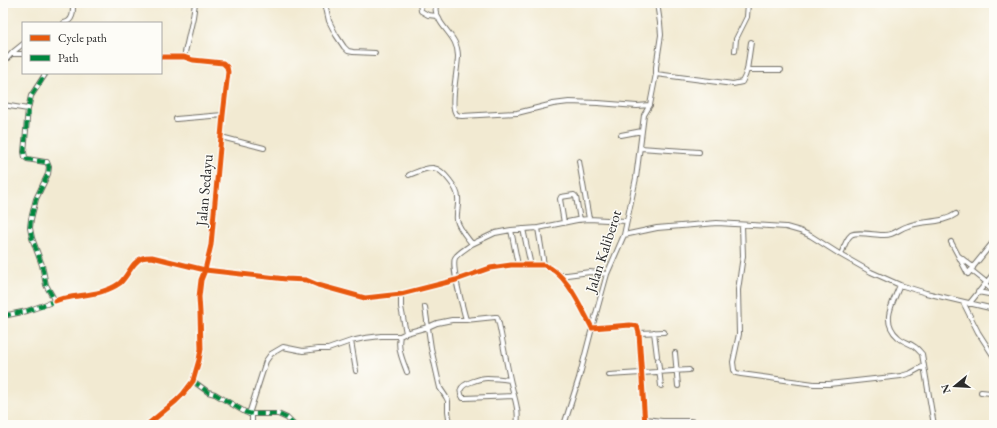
<svg xmlns="http://www.w3.org/2000/svg" width="997" height="428" viewBox="0 0 997 428" font-family="'EB Garamond',serif">
  <style>
    .lines { fill: none; stroke-linecap: round; stroke-linejoin: round }
    .street-casing { stroke: #716e65; stroke-width: 6 }
    .street { stroke: #fff; stroke-width: 4 }
    .quiet { stroke: #00873e; stroke-width: 4; stroke-dasharray: 8 4; stroke-linecap: butt }
    .cycleway-casing { stroke: #fdfcf7; stroke-width: 8 }
    .cycleway { stroke: #e8590c; stroke-width: 5 }
    .labels { text-anchor: middle; dominant-baseline: central; stroke-width: 3; stroke-linejoin: round; paint-order: stroke }
    .street-label { font-size: 15px; fill: #2b2b2b; stroke: #fdfcf7 }
  </style>
  <rect width="100%" height="100%" fill="#fdfcf7"/>
  <filter id="ink" filterUnits="userSpaceOnUse"><feTurbulence type="fractalNoise" baseFrequency=".025" numOctaves="2"/><feDisplacementMap in="SourceGraphic" scale="8" xChannelSelector="R" yChannelSelector="G"/><feConvolveMatrix kernelMatrix="1 2 1 2 8 2 1 2 1" color-interpolation-filters="sRGB"/></filter>
  <filter id="wash" filterUnits="userSpaceOnUse"><feTurbulence type="fractalNoise" baseFrequency=".012" numOctaves="4" result="noise"/><feDisplacementMap in="SourceGraphic" scale="16" xChannelSelector="R" yChannelSelector="G"/><feGaussianBlur stdDeviation="0.9" result="paint"/><feColorMatrix in="noise" values="0 0 0 0 0 0 0 0 0 0 0 0 0 0 0 0 0 1.4 0 .05"/><feComposite in="paint" operator="in"/></filter>
  <g filter="url(#wash)">
    <rect width="100%" height="100%" fill="#f2ead2"/>
  </g>
  <g filter="url(#ink)">
    <g class="lines">
      <defs>
        <path id="street" d="M325,3l4,18 7,14 8,12 4,4 5,1 22,1
          M420,3l1,8 7,4 9,1
          M436,3c0,3 -1,7 0,9 0,3 3,6 4,9 7,12 18,19 18,35 0,12 -8,47 -3,56 1,3 4,4 7,4l55,-3 36,-9 16,-2 29,1 39,3 13,-1
          M64,23c10,-2 9,-12 9,-20
          M735,51l1,-12 11,-22 1,-14
          M12,54h11
          M184,57l9,-40 2,-14
          M3,63l10,-11 10,-8
          M747,70l4,-28
          M656,74l77,10 9,-2 3,-6 2,-6h34
          M3,105l25,4
          M176,119l47,-4
          M621,135l21,-4
          M221,137l43,11
          M640,148l59,4
          M579,161l10,58
          M409,175c20,-8 27,-13 41,6 4,5 8,11 8,17 1,7 -2,15 -1,22 2,9 10,17 15,24l23,-11 16,-3 27,-2 39,-8 12,-1 37,2
          M564,223l-4,-24 1,-2 13,-2 2,2 4,23
          M742,225l1,31 -5,34 1,44 -6,28 1,8 2,3 5,1 73,10h15l72,-8 10,-3 13,-7
          M538,228l6,37
          M523,229l8,37
          M511,230l7,35
          M624,235l33,-7 60,-5 69,4 14,4 11,5 30,19 30,17 29,13 26,8 68,16
          M951,242l17,32 3,-4 15,12
          M841,255c2,-6 5,-16 10,-20 6,-4 23,0 31,0 12,1 16,-6 26,-9 15,-6 34,-2 48,-12
          M959,256l14,11v1
          M973,267l21,-26
          M559,275h8l23,-3 17,2
          M985,284l9,8
          M900,285c-7,18 -20,36 -2,52 5,5 12,6 17,10 3,2 5,5 7,7l12,71
          M978,292l16,3
          M401,294v13l5,26 22,-6 9,-4 15,-3h14l29,-3h2l2,7c4,19 7,37 11,55 3,15 10,31 7,46
          M55,301c3,-1 7,-3 11,-3 19,-4 37,-3 54,-15 8,-7 12,-21 22,-25 3,-1 7,-1 10,-1l53,13 81,9 20,1 12,5 47,13 36,-4 55,-14 34,-12 21,-3h33c23,8 37,43 48,63l38,-3 7,1 2,7 6,92
          M963,302l15,30 16,25
          M969,304l25,-31
          M425,307l6,41 9,40 6,9 2,4v10l2,14
          M3,316l24,-5 28,-10 -9,-16 -4,-20 -10,-27 -2,-10 1,-9 5,-20 12,-25 1,-7 -2,-5h-2l-18,-3 -2,-2 -1,-5 4,-43 3,-13 15,-23
          M466,320c-3,-12 -15,-52 -11,-62 3,-5 12,-10 17,-14
          M654,332l3,24
          M639,333l25,-1
          M400,336c-3,13 3,25 7,36
          M351,341l5,30
          M675,353l3,33
          M658,360l3,26
          M609,375l80,-5
          M510,380c-7,-1 -15,-2 -23,-2 -5,0 -24,5 -26,11 -1,2 0,6 2,9h2l49,-2
          M193,381l15,11 7,2 30,18 7,2h26l9,4 7,7
          M981,392l10,1 3,-1
          M249,414l17,-53 5,-7 12,-7 20,4 15,-2h10l23,-8 14,-3 16,-2h19l6,-3
          M645,419l17,2h28l4,1 2,3
          M147,425l29,-24 7,-7 10,-13 6,-21 2,-11 -1,-36 -1,-16 2,-17 4,-10 6,-25 12,-130 5,-43 -1,-5 -4,-4 -30,-3 -9,-3h-23
          M252,425v-11
          M564,425l15,-47 13,-50 15,-54 17,-39 12,-57 8,-63 6,-10 6,-31v-7l5,-32 -1,-12 -3,-20"/>
      </defs>
      <use href="#street" class="street-casing"/>
      <use href="#street" class="street"/>
      <path class="quiet" d="M3,316l24,-5 28,-10 -9,-16 -4,-20 -10,-27 -2,-10 1,-9 5,-20 12,-25 1,-7 -2,-5h-2l-18,-3 -2,-2 -1,-5 4,-43 3,-13 15,-23
        M193,381l15,11 7,2 30,18 7,2h26l9,4 7,7"/>
      <defs>
        <path id="cycleway" d="M55,301c3,-1 7,-3 11,-3 19,-4 37,-3 54,-15 8,-7 12,-21 22,-25 3,-1 7,-1 10,-1l53,13 81,9 20,1 12,5 47,13 36,-4 55,-14 34,-12 21,-3h33c23,8 37,43 48,63l38,-3 7,1 2,7 6,92
          M147,425l29,-24 7,-7 10,-13 6,-21 2,-11 -1,-36 -1,-16 2,-17 4,-10 6,-25 12,-130 5,-43 -1,-5 -4,-4 -30,-3 -9,-3h-23"/>
      </defs>
      <use href="#cycleway" class="cycleway-casing"/>
      <use href="#cycleway" class="cycleway"/>
    </g>
  </g>
  <g class="labels">
    <g class="street-label">
      <text transform="translate(204 190) rotate(-85)">Jalan Sedayu</text>
      <text transform="translate(603 251) rotate(-72)">Jalan Kaliberot</text>
    </g>
  </g>
  <rect width="997" height="428" fill="none" stroke="#fdfcf7" stroke-width="16"/>
  <rect x="22" y="22" width="140" height="52" fill="#fdfcf7" stroke="#a9a8a5"/>
  <rect x="30" y="35" width="20" height="6" fill="#e8590c" stroke="#a9a8a5"/>
  <text x="58" y="42" font-size="12" fill="#2b2b2b">Cycle path</text>
  <rect x="30" y="55" width="20" height="6" fill="#00873e" stroke="#a9a8a5"/>
  <text x="58" y="62" font-size="12" fill="#2b2b2b">Path</text>
  <g transform="translate(955 386) rotate(252)" stroke="#fdfcf7" stroke-width="3" paint-order="stroke">
  <path d="M0-3L7 15L0 10L-7 15Z" fill="#2b2b2b"/>
  <text y="-6" font-size="11" font-weight="bold" text-anchor="middle" fill="#2b2b2b">N</text>
  </g>
</svg>
